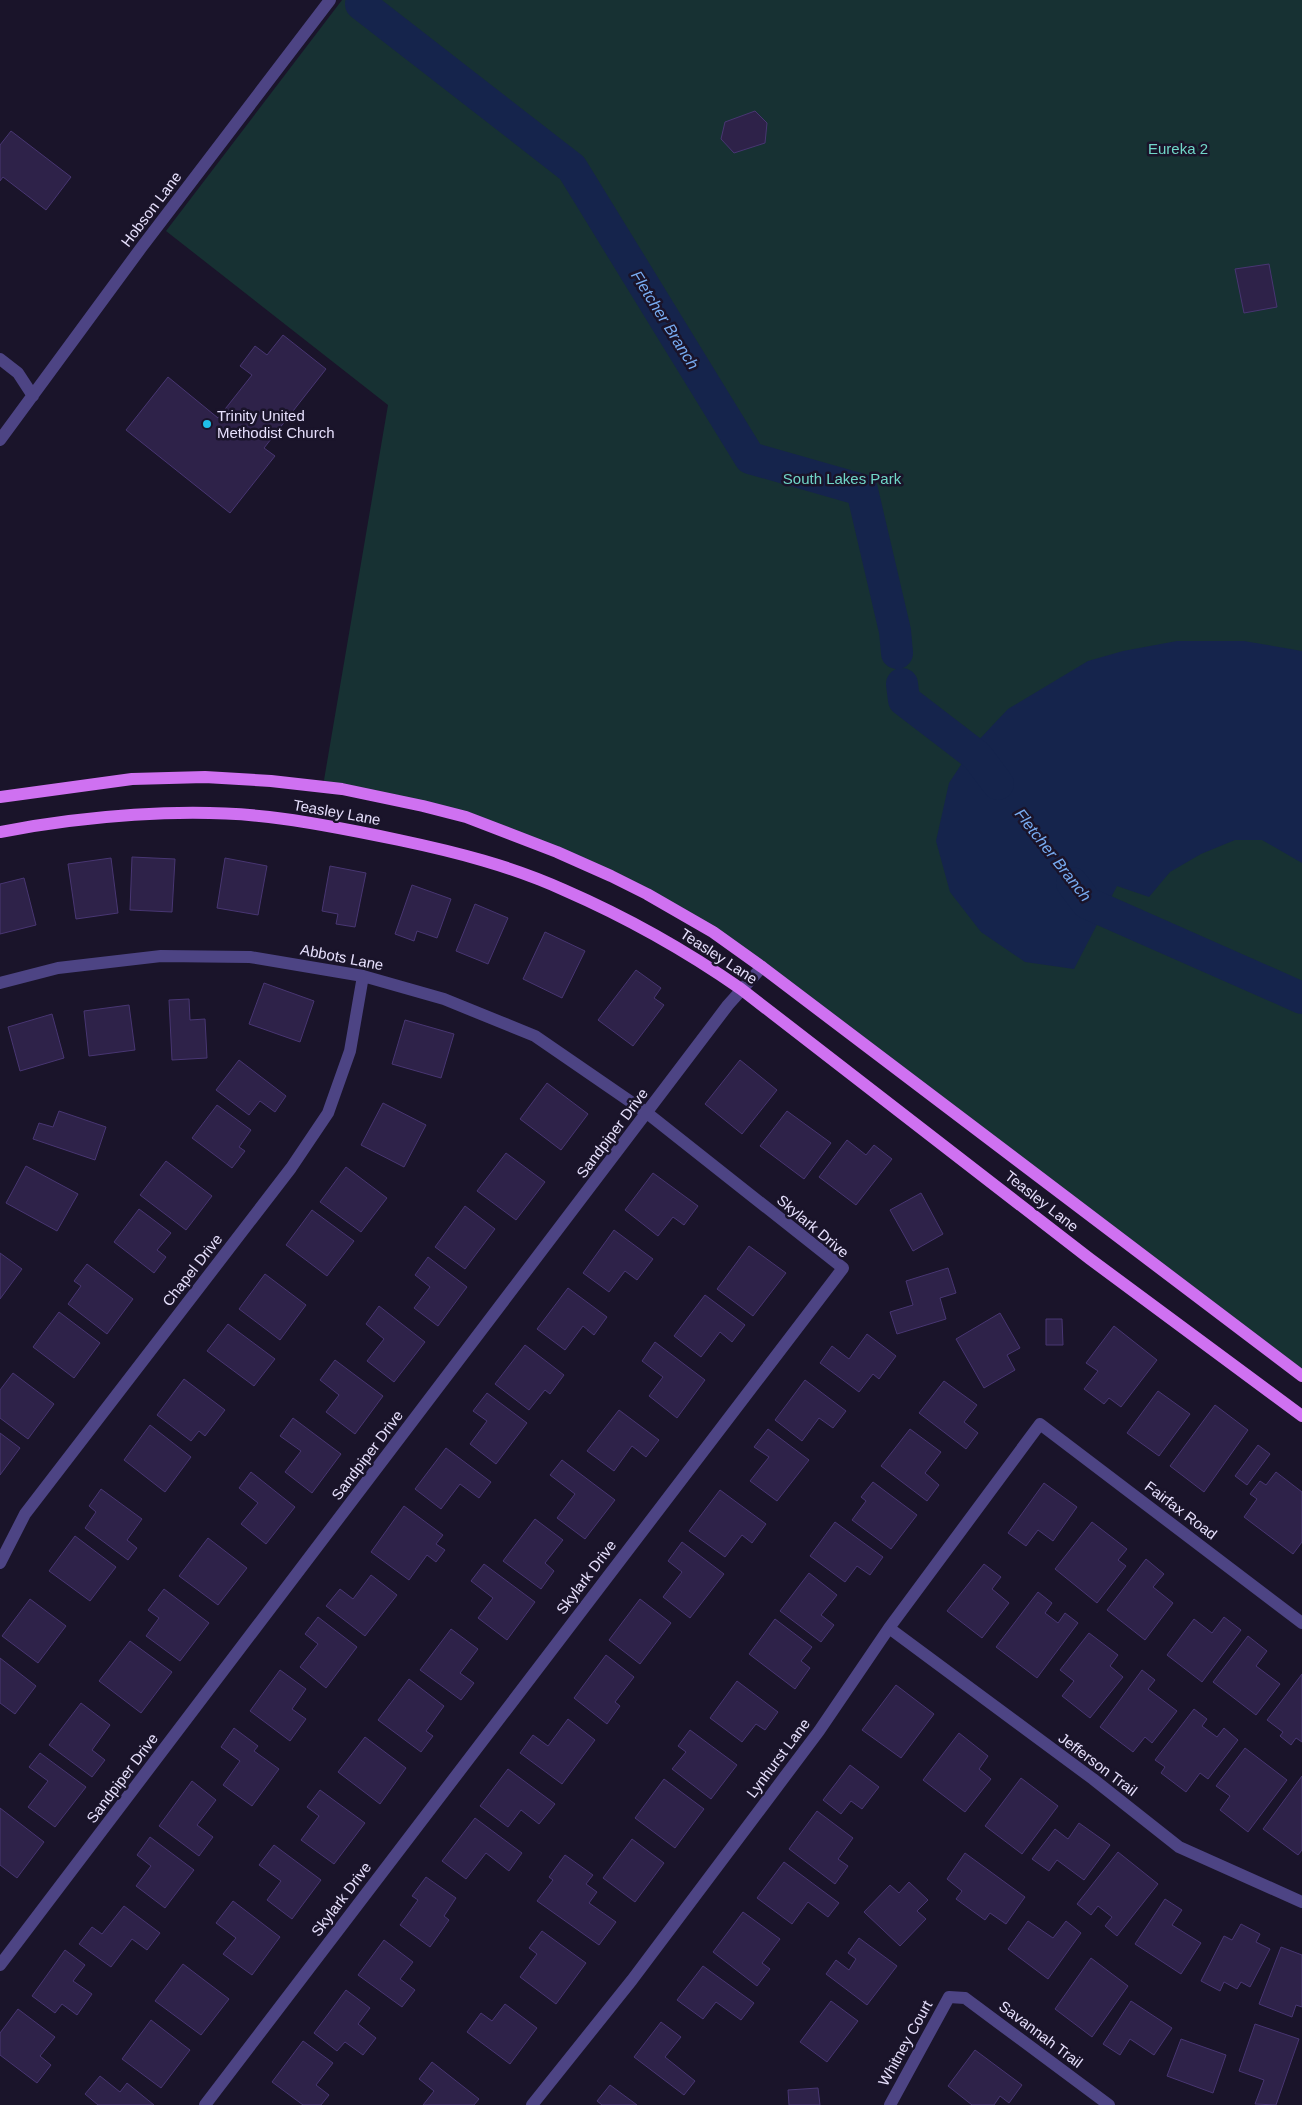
<svg xmlns="http://www.w3.org/2000/svg" width="1302" height="2105" viewBox="0 0 1302 2105" font-family="Helvetica,sans-serif">
  <style>
    .green { fill: #173133 }
    .water { fill: #15244c }
    .lines { fill: none; stroke-linecap: round; stroke-linejoin: round }
    .river { stroke: #15244c; stroke-width: 32 }
    .building { fill: #2e2249; stroke: #483672 }
    .minor { stroke: #4d4484; stroke-width: 12 }
    .major { stroke: #cf71f1; stroke-width: 12 }
    .poi-dot { fill: #1fbfe9; stroke: #1a142a; stroke-width: 2 }
    .labels { text-anchor: middle; dominant-baseline: central; stroke-width: 5; stroke-linejoin: round; paint-order: stroke }
    .park-label { font-size: 15px; fill: #71d6c8; stroke: #1a142a }
    .street-label { font-size: 15px; fill: #e6dffc; stroke: #1a142a }
    .poi-label { font-size: 15px; fill: #e6dffc; stroke: #1a142a; text-anchor: start }
    .water-label { font-size: 16px; font-style: italic; fill: #78acf2; stroke: #1a142a }
  </style>
  <rect width="100%" height="100%" fill="#1a142a"/>
  <path class="green" d="M342,0h960v1373l-540,-406 -151,-91 -145,-59 -143,-31 65,-381 -222,-174z"/>
  <path class="water" d="M1177,641h67l58,10v212l-40,-23h-27l-34,14 -31,18 -21,25 -32,-11 -43,83 -49,-7 -44,-30 -31,-40 -14,-51 13,-58 25,-38 34,-36 80,-48 35,-10z"/>
  <g class="lines">
    <path class="river" d="M361,4l211,164 178,290 112,32 33,141 2,22
      M902,684l2,16 73,56 21,28
      M1072,883l15,20 215,95"/>
  </g>
  <path class="building" d="M755,111l12,12 -2,20 -31,10 -13,-14 4,-17z
    M11,131l60,46 -25,33 -43,-33 -3,4v-36z
    M1269,264l8,43 -33,6 -9,-44z
    M283,335l43,34 -62,79 11,8 -45,57 -104,-83 42,-53 50,41 34,-43 -12,-9 15,-20 12,9z
    M132,857l43,2 -3,53 -42,-2z
    M111,858l7,55 -42,6 -8,-55z
    M225,858l42,8 -9,49 -41,-7z
    M330,866l36,7 -11,54 -19,-3 2,-10 -16,-3z
    M24,878l12,47 -36,9v-50z
    M412,885l39,14 -14,39 -20,-7 -3,10 -19,-7z
    M475,904l33,14 -20,46 -32,-13z
    M545,932l40,19 -23,47 -39,-19z
    M636,970l25,18 -7,10 10,7 -31,41 -35,-26z
    M264,983l50,18 -14,41 -51,-18z
    M189,999l1,21 15,-1 2,39 -35,2 -3,-60z
    M129,1005l6,45 -46,6 -5,-45z
    M52,1014l12,44 -44,13 -12,-44z
    M405,1020l49,14 -13,44 -49,-14z
    M239,1060l47,36 -11,16 -15,-11 -11,14 -33,-25z
    M740,1060l37,30 -35,44 -37,-30z
    M547,1083l41,31 -27,36 -41,-31z
    M383,1103l43,22 -22,42 -43,-22z
    M217,1105l34,25 -12,17 6,4 -13,17 -40,-30z
    M59,1111l47,16 -11,33 -62,-21 6,-16 14,4z
    M787,1111l44,32 -27,36 -44,-33z
    M847,1140l19,15 8,-10 18,14 -36,46 -37,-28z
    M506,1153l39,29 -29,38 -39,-29z
    M166,1161l46,35 -26,34 -46,-35z
    M26,1166l52,28 -21,37 -51,-28z
    M346,1167l41,31 -26,34 -41,-30z
    M653,1173l45,33 -14,19 -11,-8 -15,19 -33,-26z
    M921,1193l22,41 -30,17 -23,-41z
    M465,1206l30,23 -30,40 -30,-22z
    M139,1209l32,24 -14,17 9,7 -12,16 -40,-31z
    M312,1210l42,31 -27,35 -41,-31z
    M614,1230l39,29 -16,21 -12,-9 -16,21 -26,-19z
    M749,1246l37,27 -33,43 -36,-27z
    M0,1253l22,16 -22,30z
    M428,1257l39,30 -29,39 -24,-18 16,-21 -15,-12z
    M87,1264l46,35 -26,35 -39,-30 13,-18 -7,-5z
    M948,1268l8,25 -16,5 6,21 -49,15 -7,-22 23,-7 -7,-24z
    M265,1274l41,31 -26,35 -41,-31z
    M568,1288l39,29 -13,18 -11,-9 -18,24 -28,-21z
    M705,1295l40,30 -13,17 -12,-10 -19,25 -27,-21z
    M379,1306l46,36 -31,40 -27,-21 17,-22 -18,-15z
    M59,1312l41,31 -26,35 -41,-31z
    M1000,1313l20,35 -13,7 8,15 -31,18 -28,-49z
    M1046,1319h16l1,26h-17z
    M228,1324l47,35 -21,27 -47,-35z
    M1114,1326l43,34 -36,47 -12,-9 -5,6 -20,-15 14,-18 -12,-8z
    M867,1334l29,22 -17,23 -6,-5 -14,18 -39,-29 12,-17 17,13z
    M655,1342l50,38 -28,38 -28,-22 14,-19 -21,-16z
    M525,1345l39,30 -14,19 -5,-4 -16,20 -34,-26z
    M335,1360l48,36 -28,38 -29,-22 13,-17 -19,-15z
    M13,1373l41,31 -26,35 -28,-21v-28z
    M184,1379l41,31 -20,26 -6,-5 -8,10 -34,-26z
    M805,1380l41,31 -13,17 -14,-10 -17,23 -27,-21z
    M944,1381l33,24 -13,17 14,11 -12,16 -47,-36z
    M1158,1391l32,23 -31,42 -32,-23z
    M487,1393l40,30 -31,41 -26,-20 17,-23 -14,-10z
    M1215,1405l33,25 -44,62 -34,-26z
    M619,1410l40,30 -13,17 -14,-11 -18,25 -27,-20z
    M293,1418l48,36 -29,39 -27,-21 16,-21 -21,-15z
    M150,1425l41,32 -26,35 -41,-32z
    M768,1429l41,31 -32,41 -27,-20 19,-24 -15,-10z
    M910,1429l31,23 -16,21 14,12 -12,16 -46,-35z
    M0,1433l20,15 -20,27z
    M1258,1445l12,9 -23,31 -12,-9z
    M446,1448l45,34 -12,16 -19,-14 -19,25 -26,-20z
    M562,1460l53,40 -30,39 -28,-21 18,-24 -25,-19z
    M251,1472l44,35 -29,37 -25,-20 17,-21 -19,-15z
    M1276,1472l26,20v50l-9,12 -49,-37 13,-18 -7,-5 10,-13 6,4z
    M873,1482l44,33 -26,34 -39,-29 14,-19 -5,-4z
    M1044,1483l33,24 -24,34 -15,-11 -12,16 -18,-13z
    M101,1489l41,30 -15,21 10,8 -9,12 -43,-32 11,-16 -7,-6z
    M720,1490l46,34 -14,19 -10,-8 -17,22 -36,-26z
    M404,1506l39,29 -7,9 9,6 -9,12 -9,-7 -18,25 -38,-28z
    M535,1519l28,21 -18,23 9,8 -13,18 -38,-28z
    M835,1522l48,35 -13,18 -13,-9 -12,16 -35,-26z
    M1092,1522l35,27 -9,11 8,6 -29,37 -42,-34z
    M75,1536l41,31 -26,34 -41,-30z
    M208,1538l39,30 -29,37 -39,-29z
    M682,1542l42,32 -34,44 -27,-21 19,-25 -14,-11z
    M1146,1559l18,15 -11,13 20,16 -28,37 -38,-30z
    M484,1564l51,38 -28,38 -29,-22 15,-20 -22,-17z
    M984,1564l17,13 -9,12 17,14 -27,35 -35,-27z
    M809,1573l28,22 -16,20 13,10 -13,17 -41,-31z
    M371,1575l26,20 -32,41 -39,-30 14,-17 13,10z
    M164,1589l45,34 -29,38 -34,-25 13,-18 -11,-8z
    M1038,1592l14,11 -7,10 13,10 7,-10 13,10 -41,55 -41,-31z
    M30,1599l36,27 -28,37 -36,-27z
    M640,1599l31,24 -31,41 -31,-24z
    M318,1617l39,30 -31,41 -26,-21 18,-23 -13,-10z
    M1224,1617l17,13 -39,52 -35,-27 27,-36 18,14z
    M775,1619l37,28 -11,14 9,7 -15,21 -46,-35z
    M451,1629l27,20 -18,24 14,10 -13,17 -41,-30z
    M1089,1633l29,22 -8,11 13,11 -33,41 -28,-22 12,-15 -14,-11z
    M1248,1636l19,15 -11,15 24,18 -24,31 -43,-33z
    M130,1641l42,31 -31,41 -42,-32z
    M606,1655l28,22 -19,25 5,4 -13,18 -33,-26z
    M0,1658l36,28 -21,28 -15,-11z
    M280,1670l26,19 -14,20 14,10 -16,22 -40,-30z
    M1142,1670l13,10 -7,9 29,22 -25,32 -7,-6 -12,15 -33,-25z
    M1302,1674v68l-6,-4 -5,7 -11,-9 3,-4 -16,-12z
    M409,1679l35,27 -18,25 7,5 -12,16 -43,-32z
    M737,1681l41,31 -13,18 -9,-6 -14,18 -32,-24z
    M896,1685l38,29 -33,44 -39,-28z
    M81,1703l29,22 -18,25 13,10 -13,17 -43,-32z
    M1194,1709l13,10 -5,7 15,11 7,-9 14,12 -30,39 -8,-6 -14,19 -25,-19 4,-6 -10,-7z
    M568,1719l27,21 -33,44 -42,-31 13,-18 15,11z
    M234,1728l24,18 -4,5 25,18 -27,37 -29,-21 17,-24 -19,-14z
    M690,1730l47,35 -26,34 -39,-30 14,-17 -8,-6z
    M959,1733l29,23 -9,13 12,10 -26,33 -42,-32z
    M365,1737l41,31 -26,36 -42,-32z
    M1245,1748l42,32 -39,52 -28,-22 10,-14 -14,-10z
    M40,1753l46,34 -31,40 -27,-20 20,-26 -19,-14z
    M850,1765l29,22 -17,22 -11,-8 -10,13 -18,-14z
    M508,1769l47,35 -16,20 -18,-14 -13,17 -28,-21z
    M1302,1776v74l-4,5 -35,-26z
    M1021,1778l37,28 -36,48 -37,-28z
    M664,1779l40,30 -29,39 -40,-30z
    M192,1781l24,19 -19,25 16,12 -14,19 -40,-30z
    M320,1790l45,33 -31,41 -33,-24 18,-24 -12,-9z
    M0,1808l44,34 -27,36 -17,-13z
    M817,1811l36,27 -15,21 10,7 -13,18 -46,-35z
    M475,1818l47,35 -13,18 -23,-18 -20,26 -24,-18z
    M1079,1823l31,22 -26,35 -27,-20 -8,11 -17,-12 23,-30 13,10z
    M150,1837l44,33 -29,38 -29,-22 15,-20 -14,-11z
    M632,1839l32,24 -29,39 -32,-24z
    M274,1845l47,35 -29,39 -25,-19 14,-19 -22,-16z
    M1118,1852l40,32 -41,52 -12,-10 7,-9 -14,-11 -7,9 -14,-11z
    M965,1853l60,44 -19,27 -16,-11 -5,7 -29,-21 6,-8 -15,-12z
    M565,1855l28,20 -7,9 11,8 -8,11 27,19 -17,23 -62,-44 16,-21 -4,-3z
    M784,1862l55,41 -11,14 -20,-15 -16,22 -35,-26z
    M426,1877l30,21 -12,18 5,4 -19,27 -30,-22 18,-25 -6,-4z
    M909,1882l19,18 -11,11 9,8 -26,27 -36,-34 26,-27 9,8z
    M1165,1899l17,11 -10,15 29,18 -20,31 -46,-30z
    M233,1901l47,36 -28,38 -29,-21 13,-16 -20,-15z
    M124,1906l36,27 -13,17 -15,-11 -21,28 -32,-23 13,-17 10,7z
    M743,1912l37,27 -18,24 8,6 -13,17 -44,-34z
    M1028,1921l25,17 13,-17 15,12 -33,46 -40,-30z
    M1241,1924l19,10 -4,8 14,7 -20,38 -9,-5 -4,7 -13,-7 -4,9 -19,-10 23,-45 8,4z
    M542,1931l44,32 -30,41 -36,-27 17,-23 -8,-6z
    M859,1938l38,28 -30,39 -41,-31 10,-14 13,10 7,-11 -8,-6z
    M384,1940l29,22 -13,17 15,11 -13,17 -44,-32z
    M1281,1947l21,8v52l-6,-2 -4,12 -33,-13z
    M65,1950l20,15 -12,16 19,13 -15,21 -15,-11 -7,9 -23,-17z
    M1091,1958l37,28 -36,51 -37,-28z
    M183,1964l46,35 -28,36 -46,-34z
    M703,1966l51,37 -13,17 -25,-18 -13,17 -26,-19z
    M346,1990l24,18 -12,16 18,14 -13,17 -18,-13 -8,9 -23,-18z
    M831,2001l27,20 -31,41 -27,-20z
    M1131,2001l41,27 -18,27 -24,-16 -10,16 -17,-11z
    M505,2004l32,24 -27,36 -43,-32 14,-19 11,8z
    M18,2009l37,28 -15,19 11,9 -14,18 -37,-28v-22z
    M151,2020l39,30 -29,38 -39,-29z
    M661,2022l20,15 -16,20 30,24 -11,14 -50,-38z
    M1255,2024l44,15 -23,66 -21,-1 9,-24 -25,-9z
    M1181,2039l45,16 -13,38 -46,-17z
    M303,2041l30,22 -17,22 13,10 -8,10h-18l-31,-23z
    M975,2050l47,35 -13,18 -9,-7 -6,9h-22l-24,-19z
    M432,2062l47,37 -5,6h-51l11,-14 -15,-12z
    M100,2076l20,16 7,-9 27,22h-56l-13,-11z
    M610,2085l27,20h-35l-5,-4z
    M818,2088l2,17h-31l-1,-15z"/>
  <g class="lines">
    <path class="minor" d="M0,359l18,14 15,23
      M0,440l141,-192 189,-248
      M0,983l58,-15 103,-12 89,1 113,19 81,23 91,37 112,77 196,155 -638,837
      M0,1563l25,-49 266,-346 37,-55 22,-62 13,-75
      M889,1628l204,151 86,68 123,55
      M0,1965l728,-960 34,-38
      M532,2105l100,-125 187,-249 70,-103 151,-204 262,199
      M890,2105l59,-108 16,1 144,107"/>
    <path class="major" d="M0,797l132,-18 73,-2 66,4 71,8 81,17 43,11 91,35 54,24 36,18 66,38 49,35 540,409
      M0,832c82,-16 186,-25 269,-15 44,5 87,14 130,23 57,12 112,26 165,50 62,27 121,60 177,99l349,270 212,157"/>
  </g>
  <circle class="poi-dot" cx="207" cy="424" r="5"/>
  <g class="labels">
    <g class="park-label">
      <text x="1178" y="148">Eureka 2</text>
      <text x="842" y="478">South Lakes Park</text>
    </g>
    <g class="street-label">
      <text transform="translate(151 209) rotate(-53)">Hobson Lane</text>
      <text transform="translate(337 812) rotate(10)">Teasley Lane</text>
      <text transform="translate(719 956) rotate(33)">Teasley Lane</text>
      <text transform="translate(342 957) rotate(11)">Abbots Lane</text>
      <text transform="translate(612 1133) rotate(-53)">Sandpiper Drive</text>
      <text transform="translate(1042 1201) rotate(38)">Teasley Lane</text>
      <text transform="translate(813 1226) rotate(40)">Skylark Drive</text>
      <text transform="translate(192 1270) rotate(-52)">Chapel Drive</text>
      <text transform="translate(367 1455) rotate(-53)">Sandpiper Drive</text>
      <text transform="translate(1181 1510) rotate(37)">Fairfax Road</text>
      <text transform="translate(586 1577) rotate(-53)">Skylark Drive</text>
      <text transform="translate(778 1758) rotate(-53)">Lynhurst Lane</text>
      <text transform="translate(1098 1764) rotate(37)">Jefferson Trail</text>
      <text transform="translate(122 1778) rotate(-53)">Sandpiper Drive</text>
      <text transform="translate(341 1899) rotate(-53)">Skylark Drive</text>
      <text transform="translate(1041 2034) rotate(37)">Savannah Trail</text>
      <text transform="translate(905 2043) rotate(-61)">Whitney Court</text>
    </g>
    <g class="poi-label">
      <text x="217" y="415">Trinity United<tspan x="217" dy="17">Methodist Church</tspan></text>
    </g>
    <g class="water-label">
      <text transform="translate(665 320) rotate(58)">Fletcher Branch</text>
      <text transform="translate(1053 855) rotate(52)">Fletcher Branch</text>
    </g>
  </g>
</svg>
